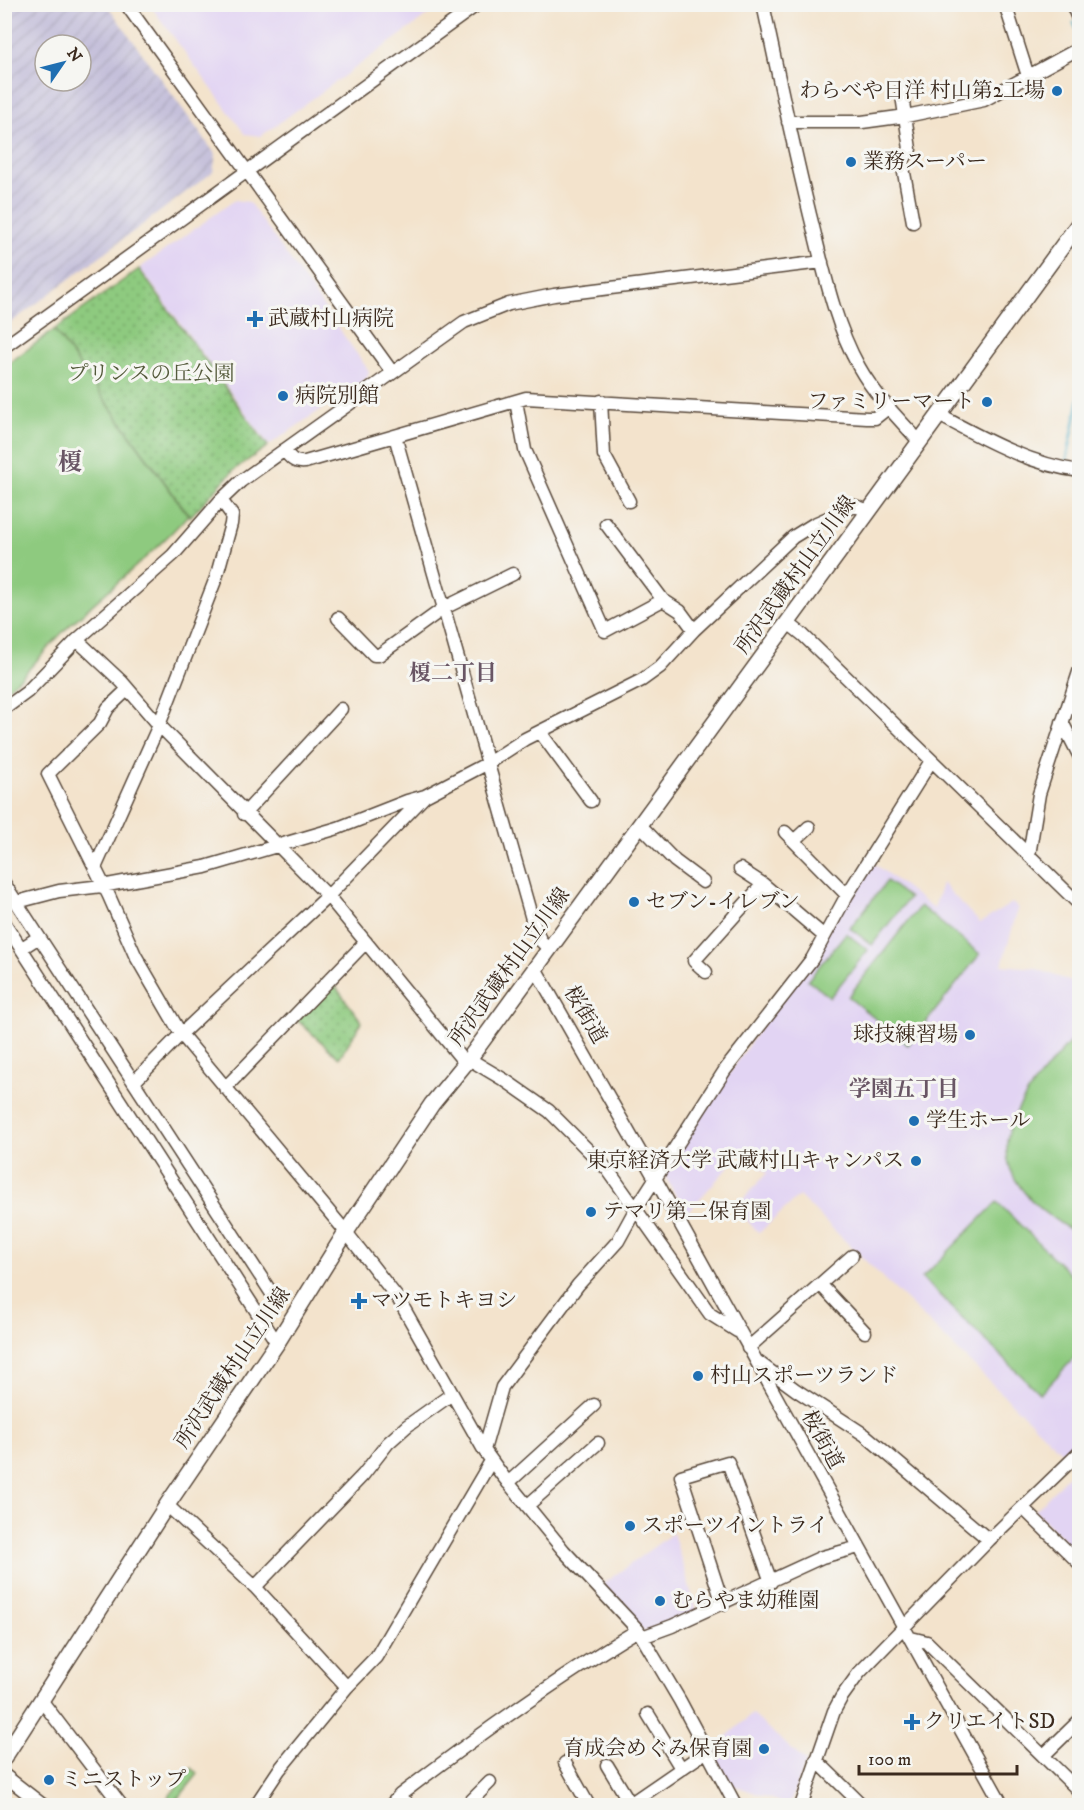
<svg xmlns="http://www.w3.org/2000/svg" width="1084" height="1810" viewBox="0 0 1084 1810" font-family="'IM FELL DW Pica','Noto Serif JP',serif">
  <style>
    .built { fill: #e2d4f3 }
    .industrial { fill: url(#industrial-furrows); fill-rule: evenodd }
    .park { fill: url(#park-dots); stroke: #647a4e; stroke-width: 1.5 }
    .pitch { fill: #8eca7f; stroke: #647a4e; stroke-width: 1.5 }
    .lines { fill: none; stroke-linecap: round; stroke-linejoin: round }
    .stream { stroke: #47adc7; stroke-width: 3 }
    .minor-casing { stroke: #574638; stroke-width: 15 }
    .major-casing { stroke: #574638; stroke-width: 18 }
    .minor { stroke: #fff; stroke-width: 12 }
    .major { stroke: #fff; stroke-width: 15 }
    .poi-dot { fill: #1f6fb2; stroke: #f6f6f2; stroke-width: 2 }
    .labels { text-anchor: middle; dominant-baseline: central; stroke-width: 6; stroke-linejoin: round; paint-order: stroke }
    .poi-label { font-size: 21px; fill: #3b2a1e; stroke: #f6f6f2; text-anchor: start }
    .park-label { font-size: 21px; fill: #545a3b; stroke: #f6f6f2 }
    .street-label { font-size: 21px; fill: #3b2a1e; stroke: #f6f6f2 }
    .neighbourhood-label { font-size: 22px; font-weight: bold; fill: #695665; stroke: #f6f6f2 }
    .quarter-label { font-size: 24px; font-weight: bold; fill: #695665; stroke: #f6f6f2 }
  </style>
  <defs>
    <pattern id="industrial-furrows" width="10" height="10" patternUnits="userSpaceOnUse" patternTransform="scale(1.5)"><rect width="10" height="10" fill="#c5c0da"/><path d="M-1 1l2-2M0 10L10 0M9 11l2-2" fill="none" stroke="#aaa5bb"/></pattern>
    <pattern id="park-dots" width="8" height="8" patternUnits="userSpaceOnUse" patternTransform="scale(1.5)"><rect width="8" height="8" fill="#8eca7f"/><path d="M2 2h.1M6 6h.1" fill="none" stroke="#75a467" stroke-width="1.8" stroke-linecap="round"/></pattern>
  </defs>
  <rect width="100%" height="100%" fill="#f6f6f2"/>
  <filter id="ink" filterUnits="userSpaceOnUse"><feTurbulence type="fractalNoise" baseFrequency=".0167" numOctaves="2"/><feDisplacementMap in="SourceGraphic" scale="12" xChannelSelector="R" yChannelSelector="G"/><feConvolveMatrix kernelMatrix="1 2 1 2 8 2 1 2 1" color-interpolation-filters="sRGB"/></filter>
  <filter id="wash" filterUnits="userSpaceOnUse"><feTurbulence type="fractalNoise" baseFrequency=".008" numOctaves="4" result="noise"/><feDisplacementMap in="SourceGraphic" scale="24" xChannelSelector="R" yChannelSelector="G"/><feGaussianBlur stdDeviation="1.35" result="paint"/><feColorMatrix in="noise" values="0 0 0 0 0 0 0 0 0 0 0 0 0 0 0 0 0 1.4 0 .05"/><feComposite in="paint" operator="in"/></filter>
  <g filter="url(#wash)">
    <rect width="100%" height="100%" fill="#f3e3cc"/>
    <path class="built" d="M150,5h292l-181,131 -16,-2z
      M235,200l14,2 120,169 -2,7 -98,67 -129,-177z
      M872,862l62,47 8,-26 38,40 32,-20 6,5 -16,57 33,3 44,17v453l-15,16 -265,-258 -40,37 -24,-25 32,-35 -25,-21 -56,62 -23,-42z
      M1079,1464v91l-44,-44z
      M673,1533l24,79 -53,20 -44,-46z
      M752,1714l54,48 -17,43 -53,-19 -5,3 -21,-38z"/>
    <path class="industrial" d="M5,4l102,1 109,150 -3,17 -208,155zM45,45h36v36h-36z"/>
    <path class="park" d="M139,269l129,177 -34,24 -44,47 -136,-187z
      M332,982l30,40 -23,36 -42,-38z
      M192,1768l6,6 -25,31h-11z"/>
    <path class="pitch" d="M54,330l134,185c-38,43 -84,77 -125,117 -19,19 -36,43 -58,58v-324z
      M887,881l22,17 -37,47 -22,-17z
      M920,906l60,48 -72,91 -60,-48z
      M846,933l22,17 -38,47 -22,-17z
      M1073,1039l7,3 -1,193c-110,-64 -80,-117 -6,-196z
      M997,1202l82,81v70l-39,41 -118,-116z"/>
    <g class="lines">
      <path class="stream" d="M1074,23l6,14
        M1066,464l14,-70"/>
    </g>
  </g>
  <g filter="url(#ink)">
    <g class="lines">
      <defs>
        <path id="minor" d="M126,4l266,368
          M763,4c15,71 30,141 47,211 13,51 23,105 49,152 15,27 39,51 60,74
          M1005,4l23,72
          M1072,4l8,19
          M901,89l9,60 -8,13 11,60
          M788,122h74l44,-6 78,-16 96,-52
          M4,347l474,-343
          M516,401l9,49 80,181 58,-31 17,11 14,19
          M601,401l3,54 25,46
          M939,415c43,23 91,50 141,56
          M395,436l137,483 8,21 9,9
          M284,450c7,9 10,13 21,12l221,-64 341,20h8l14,-11
          M606,524l57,76
          M338,618l36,37h5l65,-47 69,-34
          M788,623l15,12 277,270
          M77,640l45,42 37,43 169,171 137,167
          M128,689l-20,19 -8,15 -52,51 61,122 26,59 46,79 165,198 53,68 85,150 18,25 62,76 74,79 42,71 56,105
          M4,709l23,-17 50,-52 96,-85 48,-55 20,-19 223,-159 45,-18 45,-9 268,-33
          M1062,722l18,35
          M540,732l51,69
          M244,814l97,-105
          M640,825l35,36 28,21
          M785,832l62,63
          M794,841l15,-14
          M1029,855l10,-61 41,-125
          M95,868l64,-143 57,-147 15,-54 1,-9 -11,-15
          M740,869l23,15 61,52
          M4,883l35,54 -17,11
          M17,902l42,-11 43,-5 103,-19 133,-39 69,-27 18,-5 63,-33 37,-24 117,-59 18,-13 34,-37 99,-93 21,-13 41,-18 14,5
          M4,922l273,421
          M39,937l235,360
          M535,968l121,212 347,626
          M706,972l-12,-11 69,-77
          M469,1059l37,22 43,30 59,59 102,144 27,17
          M134,1082l47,-48 147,-138 96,-99
          M225,1088l141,-146
          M820,1284l45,48
          M748,1348l104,-92
          M758,1362l38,28 69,45 124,105
          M484,1450l18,-63 76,-102 40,-44 17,-31 90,-140 87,-111 35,-64 84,-134
          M508,1483l86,-78
          M167,1505l88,82 92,100
          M527,1506l71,-63
          M1023,1508l57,56
          M255,1587l108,-112 25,-32 19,-17 45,-32
          M723,1604l-42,-128 47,-14 43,120
          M642,1637l30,-11 150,-69 37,-10
          M911,1638l16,4 153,150
          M41,1700l81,106
          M648,1714l33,54
          M1043,1756l37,-36
          M816,1760l47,46
          M565,1763l24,43
          M607,1765l23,38
          M4,1775l40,31
          M400,1795l9,11
          M255,1806l24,-36 68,-83 29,-30 115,-196
          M390,1806l10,-11c77,-59 155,-115 238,-165
          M466,1806l24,-24
          M627,1806l80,-55
          M801,1806l33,-95 7,-13 18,-25 130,-133 91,-88"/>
        <path id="major" d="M4,1758l163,-253 110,-162 69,-111 86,-128 37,-45 611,-837"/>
      </defs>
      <use href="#minor" class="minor-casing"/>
      <use href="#major" class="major-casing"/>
      <use href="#minor" class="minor"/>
      <use href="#major" class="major"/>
    </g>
  </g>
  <g class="poi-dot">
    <circle cx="1057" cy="91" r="6"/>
    <circle cx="851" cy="162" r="6"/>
    <path d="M252 310h6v6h6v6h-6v6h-6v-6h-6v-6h6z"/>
    <circle cx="283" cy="396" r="6"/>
    <circle cx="987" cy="402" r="6"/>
    <circle cx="634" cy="902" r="6"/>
    <circle cx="970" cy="1035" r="6"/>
    <circle cx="914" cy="1121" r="6"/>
    <circle cx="916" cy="1161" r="6"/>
    <circle cx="591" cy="1212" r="6"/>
    <path d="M356 1292h6v6h6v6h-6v6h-6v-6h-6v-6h6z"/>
    <circle cx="698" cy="1376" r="6"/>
    <circle cx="630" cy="1526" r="6"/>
    <circle cx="660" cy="1601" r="6"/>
    <path d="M909 1713h6v6h6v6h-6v6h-6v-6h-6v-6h6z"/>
    <circle cx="764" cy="1749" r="6"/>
    <circle cx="49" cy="1780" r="6"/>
  </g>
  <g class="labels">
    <g class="poi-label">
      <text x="1045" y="91" text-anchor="end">わらべや日洋 村山第2工場</text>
      <text x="863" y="162">業務スーパー</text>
      <text x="268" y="319">武蔵村山病院</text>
      <text x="295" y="396">病院別館</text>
      <text x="975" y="402" text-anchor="end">ファミリーマート</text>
      <text x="646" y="902">セブン-イレブン</text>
      <text x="958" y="1035" text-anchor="end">球技練習場</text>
      <text x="926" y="1121">学生ホール</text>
      <text x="904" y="1161" text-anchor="end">東京経済大学 武蔵村山キャンパス</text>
      <text x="603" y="1212">テマリ第二保育園</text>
      <text x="371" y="1301">マツモトキヨシ</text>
      <text x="710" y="1376">村山スポーツランド</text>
      <text x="642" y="1526">スポーツイントライ</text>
      <text x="672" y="1601">むらやま幼稚園</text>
      <text x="924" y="1722">クリエイトSD</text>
      <text x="752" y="1749" text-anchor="end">育成会めぐみ保育園</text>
      <text x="61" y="1780">ミニストップ</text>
    </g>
    <g class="park-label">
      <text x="151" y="374">プリンスの丘公園</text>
    </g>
    <g class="street-label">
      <text transform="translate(796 575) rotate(-54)">所沢武蔵村山立川線</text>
      <text transform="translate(510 967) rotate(-54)">所沢武蔵村山立川線</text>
      <text transform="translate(585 1015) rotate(60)">桜街道</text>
      <text transform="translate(233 1368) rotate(-56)">所沢武蔵村山立川線</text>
      <text transform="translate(822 1440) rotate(61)">桜街道</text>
    </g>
    <g class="neighbourhood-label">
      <text x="453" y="673">榎二丁目</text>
      <text x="904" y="1089">学園五丁目</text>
    </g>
    <g class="quarter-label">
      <text x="70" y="463">榎</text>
    </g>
  </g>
  <rect width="1084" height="1810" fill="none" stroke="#f6f6f2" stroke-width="24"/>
  <g transform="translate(63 63) rotate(55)"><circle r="28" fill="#f6f6f2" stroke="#aba49d" stroke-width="1.5"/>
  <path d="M0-4.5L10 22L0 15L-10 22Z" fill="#1f6fb2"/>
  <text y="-9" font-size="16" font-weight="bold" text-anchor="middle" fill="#3b2a1e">N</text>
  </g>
  <path d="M859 1765v9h158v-9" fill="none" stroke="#3b2a1e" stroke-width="3"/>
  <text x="868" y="1765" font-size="18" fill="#3b2a1e" stroke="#f6f6f2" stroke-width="4.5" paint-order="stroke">100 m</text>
</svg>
